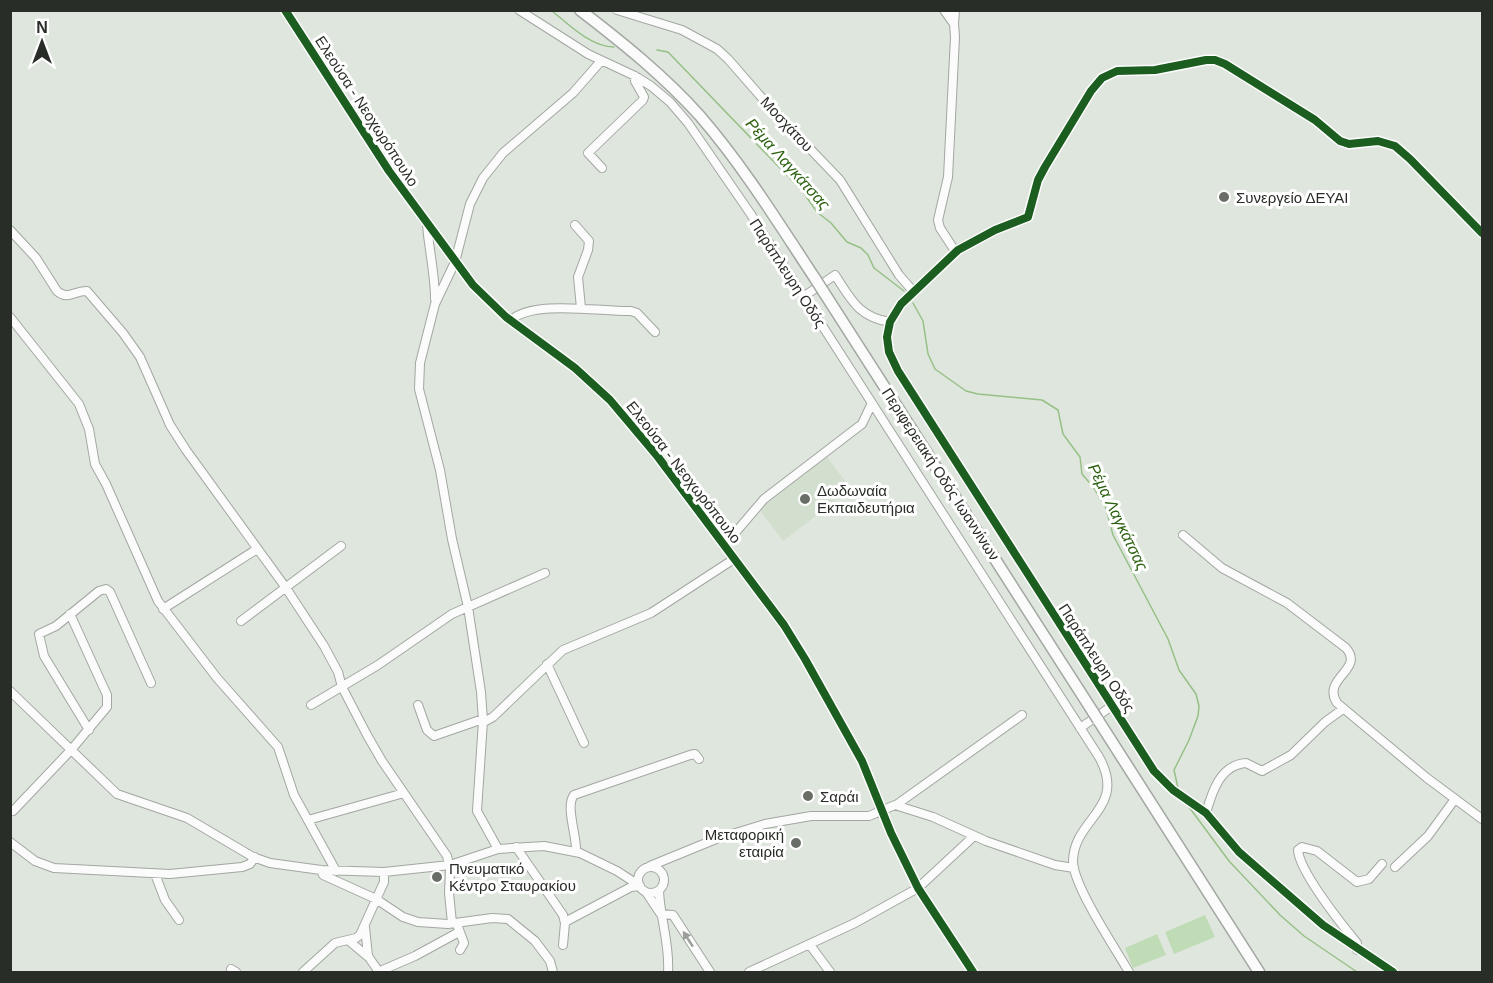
<svg xmlns="http://www.w3.org/2000/svg" width="1493" height="983" viewBox="0 0 1493 983" font-family="Arial,sans-serif">
  <style>
    .built { fill: #d2dece }
    .garden { fill: #c0dcb6 }
    .lines { fill: none; stroke-linecap: round; stroke-linejoin: round }
    .stream { stroke: #96c086; stroke-width: 1.5 }
    .minor-casing { stroke: #a2a7a1; stroke-width: 10 }
    .highway-casing { stroke: #a2a7a1; stroke-width: 13 }
    .minor { stroke: #fafbfa; stroke-width: 8 }
    .highway { stroke: #fafbfa; stroke-width: 10 }
    .highway-bridge-casing { stroke: #a2a7a1; stroke-width: 13; stroke-linecap: butt }
    .highway-bridge { stroke: #fafbfa; stroke-width: 10 }
    .cycleway-casing { stroke: #fff; stroke-width: 11 }
    .cycleway { stroke: #1b5e20; stroke-width: 8 }
    .oneway { fill: #9c9e9b }
    .poi-dot { fill: #696e67; stroke: #fff; stroke-width: 2 }
    .labels { text-anchor: middle; dominant-baseline: central; stroke-width: 6; stroke-linejoin: round; paint-order: stroke }
    .street-label { font-size: 15px; fill: #292d27; stroke: #fff }
    .poi-label { font-size: 15px; fill: #292d27; stroke: #fff; text-anchor: start }
    .water-label { font-size: 16px; font-style: italic; fill: #2b6110; stroke: #fff }
  </style>
  <rect width="100%" height="100%" fill="#dfe6de"/>
  <path class="built" d="M827,457l24,32 -68,52 -24,-32z"/>
  <path class="garden" d="M1205,915l10,22 -41,17 -9,-22z
    M1157,934l9,21 -33,13 -8,-20z"/>
  <g class="lines">
    <path class="stream" d="M551,10c17,14 40,37 63,37
      M657,50l11,2 135,140 14,20 14,11 16,19 14,6 7,7 6,13 30,23
      M913,303l10,18 5,33 7,15 31,22 12,3 64,6 16,10 5,24 17,23 2,17 12,14 12,20 7,27 55,104 11,31 17,24 3,12 -1,10 -9,24 -15,30 4,18
      M1189,807l40,54 51,54 24,21 53,36"/>
    <defs>
      <path id="minor" d="M285,10l104,161 84,114 33,32 69,51 35,32 48,57 126,168 21,34 57,102 29,72 27,55 55,84
        M519,10l69,44 47,22 16,10 19,16 18,21 62,90 349,544c29,52 -26,61 -26,105 1,25 42,86 56,110
        M617,10l65,20 35,19 11,10 41,47 71,74 59,95 14,16
        M944,10l10,14 1,13 -7,140 -10,43 2,8 15,23
        M954,24l1,-14
        M602,168l-14,-15 55,-53 1,-3 -9,-16v-5
        M427,225c2,25 8,49 8,74
        M575,225l14,16 -1,9 -10,27 3,31
        M10,230l26,28 21,33c11,10 18,-1 30,0l36,42 17,24 30,68 16,25 100,138 38,58 14,26 4,15 25,48 15,26 65,95 3,13 -1,24 3,30
        M803,297l32,-22c16,24 23,42 55,47
        M10,317l69,87 10,25 6,35 11,20 52,117 59,77 61,69 16,48 42,76
        M510,321c22,-22 92,-9 121,-10l6,2 18,19
        M1183,535l39,33 65,35 59,45c19,22 -25,30 -9,55l90,75 55,41
        M724,546l40,-47 98,-75 10,-21
        M163,609l94,-60
        M241,621l100,-75
        M547,664l37,79
        M10,691l107,103 70,24 66,39 17,6 51,7 63,2 66,-7 48,-16 46,-3 36,7 37,18 23,15
        M311,705l67,-40 74,-51 93,-41
        M418,705l9,25 7,6 49,-17
        M482,723l11,-6 70,-67 88,-37 83,-54
        M1080,728l32,-22
        M89,730l-45,-74 -5,-22 17,-8 43,-35 7,-2 4,3 41,91
        M896,805l126,-90
        M13,811l58,-61 36,-43v-12l-37,-81
        M1206,813c6,-21 14,-48 40,-50l16,8 29,-16 34,-33 18,-13
        M308,820l96,-27
        M10,842l25,19 19,7 116,6 72,-7 8,-3 5,-7
        M516,847l47,68 2,8 -2,22
        M498,849l-21,-38 6,-90 -2,-29 -13,-85 -16,-68 -12,-69 -21,-81 1,-26 15,-59 20,-42 15,-58 13,-26 20,-25 70,-60 28,-32
        M576,851c1,-15 -11,-45 -2,-56l116,-40 5,-1 4,5
        M650,866l66,-27 49,-15 46,-8h58l26,-11 38,12 53,24 69,24 19,3
        M638 880a13 13 0 1 1 26 0a13 13 0 1 1-26 0Z
        M1395,867l33,-31 27,-37
        M321,870l2,5 53,24 27,18 15,5 30,2 44,-6 16,1 27,22 15,20 3,11
        M155,874l10,26 14,20
        M659,891c1,27 11,53 9,81
        M646,892l14,21
        M661,914l12,1 37,57
        M565,922l66,-35 9,-1
        M365,927l3,29 11,16
        M458,927l6,16 -4,7
        M348,940l19,16
        M810,945l20,27
        M1357,950v-7c-15,-18 -58,-72 -59,-93l4,-3 15,4 40,31 12,-3 13,-15
        M231,969l5,3
        M303,972l32,-29 21,-5 4,-3 24,-53v-10
        M378,972l37,-16 44,-24
        M749,972l106,-49 63,-35 56,-52
        M1393,972l-70,-47 -84,-73 -33,-39 -33,-23 -19,-19 -256,-400 -9,-19 -2,-15 3,-15 11,-18 57,-54 37,-20 33,-13 10,-37 7,-13 46,-76 11,-13 15,-7 38,-1 51,-10h9l10,4 90,56 25,21 9,3 29,-3 17,5 15,13 72,74"/>
      <path id="highway" d="M580,10c43,33 84,66 120,106 44,51 79,108 116,164
        M823,291l270,421
        M1098,720l161,252"/>
    </defs>
    <use href="#minor" class="minor-casing"/>
    <use href="#highway" class="highway-casing"/>
    <use href="#minor" class="minor"/>
    <use href="#highway" class="highway"/>
    <defs>
      <path id="highway-bridge" d="M816,280l7,11
        M1093,712l5,8"/>
    </defs>
    <use href="#highway-bridge" class="highway-bridge-casing"/>
    <use href="#highway-bridge" class="highway-bridge"/>
    <defs>
      <path id="cycleway" d="M285,10l104,161 84,114 33,32 69,51 35,32 48,57 126,168 21,34 57,102 29,72 27,55 55,84
        M1393,972l-70,-47 -84,-73 -33,-39 -33,-23 -19,-19 -256,-400 -9,-19 -2,-15 3,-15 11,-18 57,-54 37,-20 33,-13 10,-37 7,-13 46,-76 11,-13 15,-7 38,-1 51,-10h9l10,4 90,56 25,21 9,3 29,-3 17,5 15,13 72,74"/>
    </defs>
    <use href="#cycleway" class="cycleway-casing"/>
    <use href="#cycleway" class="cycleway"/>
  </g>
  <defs><path id="oneway-solid" d="M-6-.8H1V-3.2L6.5 0L1 3.2V.8H-6Z" transform="scale(1.5)"/></defs>
  <use class="oneway" href="#oneway-solid" transform="translate(688 939) rotate(-123)"/>
  <g class="poi-dot">
    <circle cx="1224" cy="197" r="6"/>
    <circle cx="805" cy="499" r="6"/>
    <circle cx="808" cy="796" r="6"/>
    <circle cx="796" cy="843" r="6"/>
    <circle cx="437" cy="877" r="6"/>
  </g>
  <g class="labels">
    <g class="street-label">
      <text transform="translate(367 111) rotate(57)">Ελεούσα - Νεοχωρόπουλο</text>
      <text transform="translate(787 124) rotate(47)">Μοσχάτου</text>
      <text transform="translate(788 273) rotate(57)">Παράπλευρη Οδός</text>
      <text transform="translate(684 472) rotate(52)">Ελεούσα - Νεοχωρόπουλο</text>
      <text transform="translate(941 474) rotate(57)">Περιφερειακή Οδός Ιωαννίνων</text>
      <text transform="translate(1097 658) rotate(57)">Παράπλευρη Οδός</text>
    </g>
    <g class="poi-label">
      <text x="1236" y="197">Συνεργείο ΔΕΥΑΙ</text>
      <text x="817" y="490">Δωδωναία<tspan x="817" dy="17">Εκπαιδευτήρια</tspan></text>
      <text x="820" y="796">Σαράι</text>
      <text x="784" y="834" text-anchor="end">Μεταφορική<tspan x="784" dy="17">εταιρία</tspan></text>
      <text x="449" y="868">Πνευματικό<tspan x="449" dy="17">Κέντρο Σταυρακίου</tspan></text>
    </g>
    <g class="water-label">
      <text transform="translate(788 164) rotate(48)">Ρέμα Λαγκάτσας</text>
      <text transform="translate(1118 517) rotate(64)">Ρέμα Λαγκάτσας</text>
    </g>
  </g>
  <rect width="1493" height="983" fill="none" stroke="#292d27" stroke-width="24"/>
  <g transform="translate(42 42)" stroke="#ffffff" stroke-width="4.5" paint-order="stroke">
  <path d="M0-4.5L10 22L0 15L-10 22Z" fill="#292d27"/>
  <text y="-9" font-size="16" font-weight="bold" text-anchor="middle" fill="#292d27">N</text>
  </g>
</svg>
